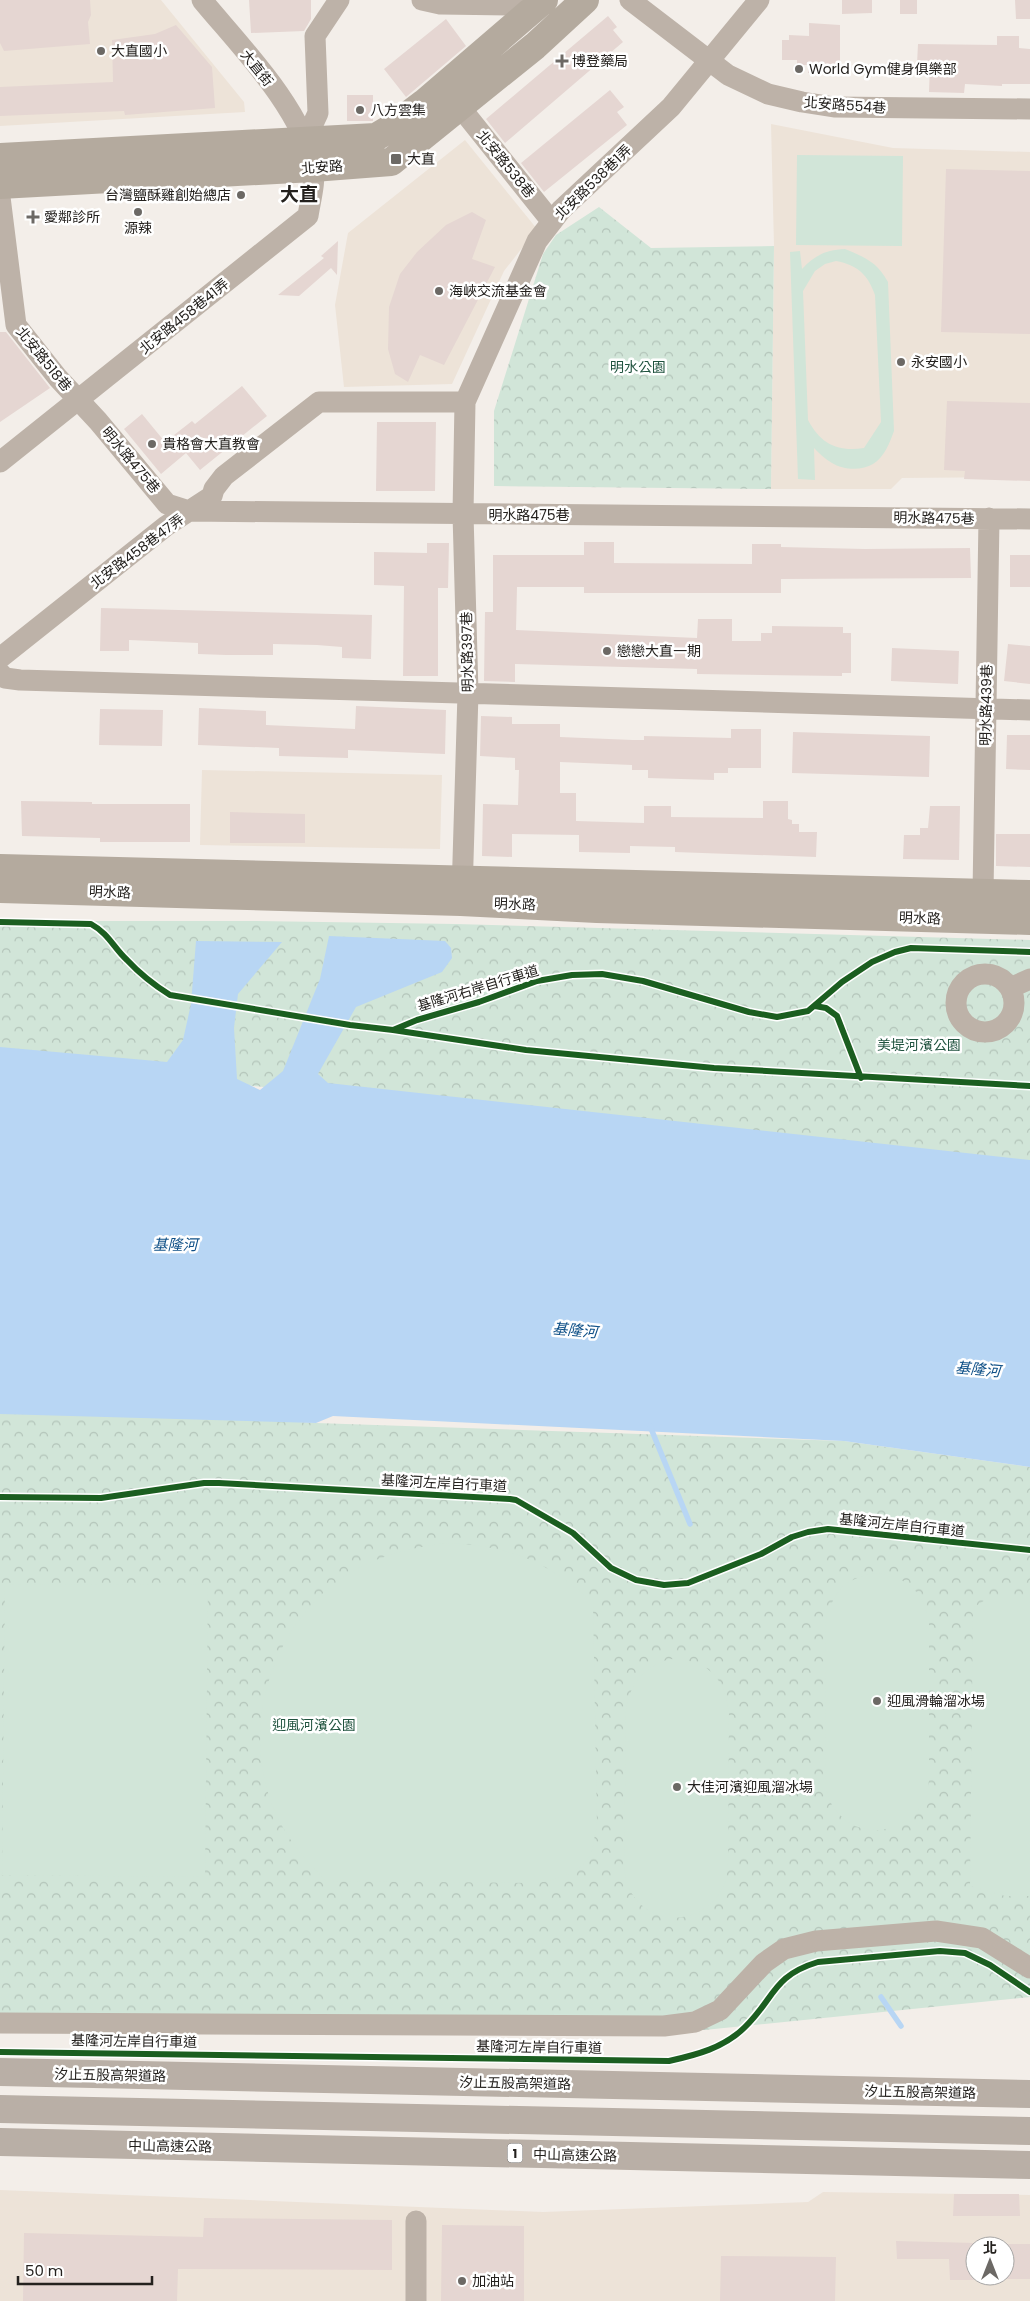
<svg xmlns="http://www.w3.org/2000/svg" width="1030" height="2301" viewBox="0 0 1030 2301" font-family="Poppins,'Noto Sans TC',sans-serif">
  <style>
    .built { fill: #ede3d8; fill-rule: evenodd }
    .park { fill: url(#park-crowns) }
    .pitch { fill: #d1e5d8; fill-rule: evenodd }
    .water { fill: #b8d6f4 }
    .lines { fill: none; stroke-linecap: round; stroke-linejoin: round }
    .stream { stroke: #b8d6f4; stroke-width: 5.5 }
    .building { fill: #e5d6d2 }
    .minor { stroke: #bdb2a8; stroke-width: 21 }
    .major { stroke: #b4aa9e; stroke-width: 28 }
    .highway { stroke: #b9afa6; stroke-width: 28 }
    .cycleway-casing { stroke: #fff; stroke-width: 9 }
    .cycleway { stroke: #1b5e20; stroke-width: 6 }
    .poi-dot { fill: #6c6965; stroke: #fff; stroke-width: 2 }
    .labels { text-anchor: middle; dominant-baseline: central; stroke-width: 5; stroke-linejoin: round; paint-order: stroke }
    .shield { fill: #fff; stroke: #666462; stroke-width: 1 }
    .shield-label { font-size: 12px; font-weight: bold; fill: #24211e }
    .poi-label { font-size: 14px; fill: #24211e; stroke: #fff; text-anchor: start }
    .street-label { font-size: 14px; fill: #24211e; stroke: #fff }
    .park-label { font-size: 14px; fill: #20533f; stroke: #fff }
    .water-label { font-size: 15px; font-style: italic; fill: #0f5087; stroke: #fff }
    .district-label { font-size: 19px; font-weight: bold; fill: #24211e; stroke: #fff }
  </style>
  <defs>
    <pattern id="park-crowns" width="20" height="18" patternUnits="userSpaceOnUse" patternTransform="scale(1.25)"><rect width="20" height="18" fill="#d1e5d8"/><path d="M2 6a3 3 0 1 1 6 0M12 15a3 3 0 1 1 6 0" fill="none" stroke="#b3c4b9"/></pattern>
  </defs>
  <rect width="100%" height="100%" fill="#f3eee9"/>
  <path class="built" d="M0,0h161l83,102 1,10 -245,14z
    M771,124l122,24 137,4v325l-128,1 -11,11h-120l3,-243z
    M465,140l72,89 -33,42 -52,113 -108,3 -9,-82 13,-72z
    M202,770l240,5 -2,74 -240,-4z
    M0,2190l543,22 265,-10 15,-10 207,3v106h-1030zM975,2246h30v30h-30z"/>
  <path class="park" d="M599,207l52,41 123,-2 -3,243 -277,-3v-75l49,-157 13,-19z
    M0,921h257l199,3 574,16v224l-906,-91 -124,-7z
    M0,1404l316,19 528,18 186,26v530l-326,33 -704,-6z"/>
  <path class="pitch" d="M797,155l106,1 -1,90 -106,-1z
    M845,249c21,9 32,13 43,33l6,149c-4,11 -10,27 -21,33 -11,7 -30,6 -41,-1 -7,-4 -13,-10 -18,-15l1,32 -17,-1 -8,-227 10,-1 2,18c13,-14 24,-19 43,-20zM836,261c22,4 32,14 39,34l6,127 -17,26c-27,4 -43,-4 -56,-28l-5,-129 12,-20 10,-7z
    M445,1543c64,3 99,16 148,59l4,224c-3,9 -3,23 -8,31 -10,17 -34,23 -52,26l-211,-2c-15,-16 -30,-31 -41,-50 -52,-86 -19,-207 66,-259 29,-17 61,-24 94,-29z
    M875,1573c31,3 49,18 54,50v157c-1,6 -1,13 -4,19 -15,32 -61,43 -86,15 -9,-9 -12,-20 -14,-31l1,-164c9,-29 18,-40 49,-46z
    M5,1584l203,1 -3,292 -203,-2z
    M985,1600h45v296h-25l-35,-10 3,-278z
    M669,1659c37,0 55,16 60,53l-1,151c-1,7 -1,17 -4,23 -21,42 -79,43 -97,-2 -2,-6 -2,-14 -3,-20l2,-153c5,-30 15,-41 43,-52z"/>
  <path class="water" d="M329,936l116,5 6,7 1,10 -10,14 -86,35 -38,67 10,9 702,77v307l-186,-26 -511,-25 -17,7 -316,-9v-367l167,15 16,-22 8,-36 5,-63 86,1 -44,52 -4,34 3,51 23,11 23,-19 37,-92z"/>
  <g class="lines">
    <path class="stream" d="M650,1426l40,98
      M881,1997l20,29"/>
  </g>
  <path class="building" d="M0,0h90l1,15 -3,7 2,22 -86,7 -4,-8z
    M249,0h62v19l-7,12 -53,2z
    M842,0h30v13l-30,1z
    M900,0h17v14h-17z
    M1015,0h15v19h-14z
    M608,16l9,11 -4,3 10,12 -118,101 -19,-24z
    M446,19l20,27 -60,51 -22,-28z
    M809,23l31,2v49l-32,-1v-8h-11v-5h-15v-20h7v-5l20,1z
    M176,25l36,42 3,41 -90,7 -1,-4 -124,5v-29l113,-5 -1,-42 43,-6z
    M997,36h22v12l11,1v35h-28v2l-37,-2 -1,9 -35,-1 1,-28h-13l1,-20 79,1z
    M610,90l14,17 -7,5 10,13 -83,67 -23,-29z
    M347,95h26v26h-26z
    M946,169l84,2v163l-89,-2z
    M472,212l14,8 -14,39 23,8 -51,98 -24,-10 -12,27 -13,-8 -7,-25 1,-42 11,-33 17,-22 29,-27z
    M338,241l-1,34 -6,-7 -32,28 -21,-1 46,-37 -3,-2z
    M0,332h6l44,56 -50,34z
    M242,386l25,30 -67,54 -14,-17 -25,21 -37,-45 18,-15 23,28 27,-21 3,3z
    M947,401l83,2v78l-66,-2 1,-8 -21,-1z
    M377,422h59l-1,69h-59z
    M584,542h30v21l138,1v-20h29v3l84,2 105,-1 1,30 -190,1v14h-197v-6h-67l-1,43 181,8 1,-19h34v22h29v-8h11v-7l71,1v6h8v40h-9v3l-145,-2v-5l-182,-5v18l-31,-1 1,-69h8v-57h91z
    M427,543h22l-1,45h-10v88h-35l1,-90 -30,-1v-33l53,1z
    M1010,555h20v32h-20z
    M101,608l271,7 -1,44 -29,-1v-11l-25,-2 -44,-1v11h-47l-28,-1v-11l-69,-3v11h-29z
    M1008,644l22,2v38l-26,-3z
    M892,648l67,3 -1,33 -67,-3z
    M356,706l90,4 -1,44 -97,-4v8l-69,-2v-8l-81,-3 1,-37 67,3v14l89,4z
    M100,709l63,1 -1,36 -63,-1z
    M481,716l31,1v7h48v13l73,3h11v-4l87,2v-9h30v39h-33v5h-14v7l-66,-2v-8h-16v-5l-72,-3v31h16v28l68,2v-17h27v11l92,1v-17h25v18l4,1v4h7v8h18l-1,25 -141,-5v-5l-45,-1v7l-51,-1v-17l-67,-1v23l-30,-1 1,-52 35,1 1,-35h-4v-12l-35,-2z
    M793,732l137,4 -1,41 -137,-4z
    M1007,735h23v35l-24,-1z
    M21,801l71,1v2h98v38h-90v-4l-78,-2z
    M930,806h30l-1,54 -56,-1 1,-24h16v-7h8z
    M230,812l75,2v29h-75z
    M996,834h34v33l-34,-1z
    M954,2194h65l1,22h-67z
    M204,2218l188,2v50l-214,-1 -1,32h-154l1,-68 179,4z
    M442,2225l82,1v75h-83z
    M896,2241l79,2v37h-25l-1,-21h-52z
    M1005,2244h25v35h-25z
    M721,2256l115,1 -1,44h-115z"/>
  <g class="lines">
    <path class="minor" d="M422,0l18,4 70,1 18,11
      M630,0l98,75 40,19 34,8 32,5 196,2
      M460,107l92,115
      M305,141l13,-28 -3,-77 24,-36
      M0,197l16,128 42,53 40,43 69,83 22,7 841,8
      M0,462l308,-246c2,-14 8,-35 5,-49 -11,-59 -74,-122 -111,-167
      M0,658l166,-132 46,-30 2,-7 10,-13 95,-74h146
      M0,673l5,5 15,2 1010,30
      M983,893l6,-375
      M462,894l6,-201 -5,-179 2,-112 72,-161 24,-31 110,-103 88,-107
      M956 1003a29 29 0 1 1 58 0a29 29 0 1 1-58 0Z
      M1010,988l20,-9
      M0,2023l664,3 31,-4 25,-12 44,-47 20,-14 32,-8 120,-10 46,7 48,30
      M416,2221v80"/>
    <path class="major" d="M0,157l376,-20 15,-9 33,-25 120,-103
      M0,185l313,-17 78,-6 144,-116 50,-46
      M0,868l1030,26
      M0,889l461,13 136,7 433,12"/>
    <path class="highway" d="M0,2072l1030,22
      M0,2109l1030,22
      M0,2142l1030,23"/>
    <defs>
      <path id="cycleway" d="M0,922l91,2c18,10 22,23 36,36 13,14 27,25 43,35l180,30 43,5 24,-10 62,-18 58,-21 35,-6 30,-1 41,7 106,31 28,5 31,-6 34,-29 30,-20 23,-10 16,-4 119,4
        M815,1006l11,2 11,8 24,62
        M393,1030l133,20 188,18 316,18
        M0,1497l101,1 103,-15h15l291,16 6,1 57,33 38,35 25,12 28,5 24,-2 73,-29 31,-17 16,-5 20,-3 202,21
        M0,2052l669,9c27,-6 55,-13 76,-34 30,-29 27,-51 73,-65l122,-11 25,2 25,12 40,27"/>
    </defs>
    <use href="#cycleway" class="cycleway-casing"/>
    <use href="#cycleway" class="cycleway"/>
  </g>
  <g class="poi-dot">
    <circle cx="101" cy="51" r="5"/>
    <path d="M559.5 53.5h5v5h5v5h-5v5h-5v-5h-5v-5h5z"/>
    <circle cx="799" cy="69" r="5"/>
    <circle cx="360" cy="110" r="5"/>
    <rect x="390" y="153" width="12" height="12" rx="2.5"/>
    <circle cx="241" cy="195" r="5"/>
    <circle cx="138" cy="212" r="5"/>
    <path d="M30.5 209.5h5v5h5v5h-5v5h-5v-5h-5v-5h5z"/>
    <circle cx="439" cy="291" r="5"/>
    <circle cx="901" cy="362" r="5"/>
    <circle cx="152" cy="444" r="5"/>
    <circle cx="607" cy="651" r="5"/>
    <circle cx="877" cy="1701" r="5"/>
    <circle cx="677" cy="1787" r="5"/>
    <circle cx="462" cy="2281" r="5"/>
  </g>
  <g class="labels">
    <rect class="shield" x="507.5" y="2143.5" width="15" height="19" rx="4"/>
    <g class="shield-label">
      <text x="515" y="2153">1</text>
    </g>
    <g class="poi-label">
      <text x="111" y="51">大直國小</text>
      <text x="572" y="61">博登藥局</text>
      <text x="809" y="69">World Gym健身俱樂部</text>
      <text x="370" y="110">八方雲集</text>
      <text x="407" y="159">大直</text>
      <text x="231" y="195" text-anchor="end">台灣鹽酥雞創始總店</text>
      <text x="44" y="217">愛鄰診所</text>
      <text x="138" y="228" text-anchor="middle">源辣</text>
      <text x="449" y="291">海峽交流基金會</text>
      <text x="911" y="362">永安國小</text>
      <text x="162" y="444">貴格會大直教會</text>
      <text x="617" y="651">戀戀大直一期</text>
      <text x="887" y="1701">迎風滑輪溜冰場</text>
      <text x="687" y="1787">大佳河濱迎風溜冰場</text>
      <text x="472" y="2281">加油站</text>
    </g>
    <g class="street-label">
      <text transform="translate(257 68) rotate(51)">大直街</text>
      <text transform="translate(845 105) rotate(4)">北安路554巷</text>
      <text transform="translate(506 164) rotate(51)">北安路538巷</text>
      <text transform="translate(322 167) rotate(-4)">北安路</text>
      <text transform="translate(593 182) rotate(-44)">北安路538巷1弄</text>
      <text transform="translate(184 316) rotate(-39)">北安路458巷41弄</text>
      <text transform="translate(44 359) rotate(51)">北安路518巷</text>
      <text transform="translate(131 460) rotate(50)">明水路475巷</text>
      <text x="529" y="515">明水路475巷</text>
      <text transform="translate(934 518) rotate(1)">明水路475巷</text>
      <text transform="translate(137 551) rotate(-37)">北安路458巷47弄</text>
      <text transform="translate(467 652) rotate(-91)">明水路397巷</text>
      <text transform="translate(986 705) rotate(-89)">明水路439巷</text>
      <text transform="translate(110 892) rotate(2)">明水路</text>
      <text transform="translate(515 904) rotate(2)">明水路</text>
      <text transform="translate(920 918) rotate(2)">明水路</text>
      <text transform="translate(478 988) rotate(-17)">基隆河右岸自行車道</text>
      <text transform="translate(444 1483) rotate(3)">基隆河左岸自行車道</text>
      <text transform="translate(902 1525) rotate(6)">基隆河左岸自行車道</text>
      <text transform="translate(134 2041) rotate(1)">基隆河左岸自行車道</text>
      <text transform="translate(539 2047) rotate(1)">基隆河左岸自行車道</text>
      <text transform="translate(110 2075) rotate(1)">汐止五股高架道路</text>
      <text transform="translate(515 2083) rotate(1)">汐止五股高架道路</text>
      <text transform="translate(920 2092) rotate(1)">汐止五股高架道路</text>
      <text transform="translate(170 2146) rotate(1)">中山高速公路</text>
      <text transform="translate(575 2155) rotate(1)">中山高速公路</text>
    </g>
    <g class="park-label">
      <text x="638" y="367">明水公園</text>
      <text x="919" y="1045">美堤河濱公園</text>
      <text x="314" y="1725">迎風河濱公園</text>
    </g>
    <g class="water-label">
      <text x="175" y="1244">基隆河</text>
      <text transform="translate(575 1330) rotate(5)">基隆河</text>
      <text transform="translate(978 1369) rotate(5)">基隆河</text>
    </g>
    <g class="district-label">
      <text x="299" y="194">大直</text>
    </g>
  </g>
  <g transform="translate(990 2261)"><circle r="24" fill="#ffffff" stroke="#a7a6a5"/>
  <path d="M0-4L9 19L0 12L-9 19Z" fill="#6c6965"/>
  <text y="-8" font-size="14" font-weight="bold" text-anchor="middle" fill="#24211e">北</text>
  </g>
  <path d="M18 2276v8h134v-8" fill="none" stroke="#24211e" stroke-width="2.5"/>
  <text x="25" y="2276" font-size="15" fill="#24211e" stroke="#ffffff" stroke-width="4" paint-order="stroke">50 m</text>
</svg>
